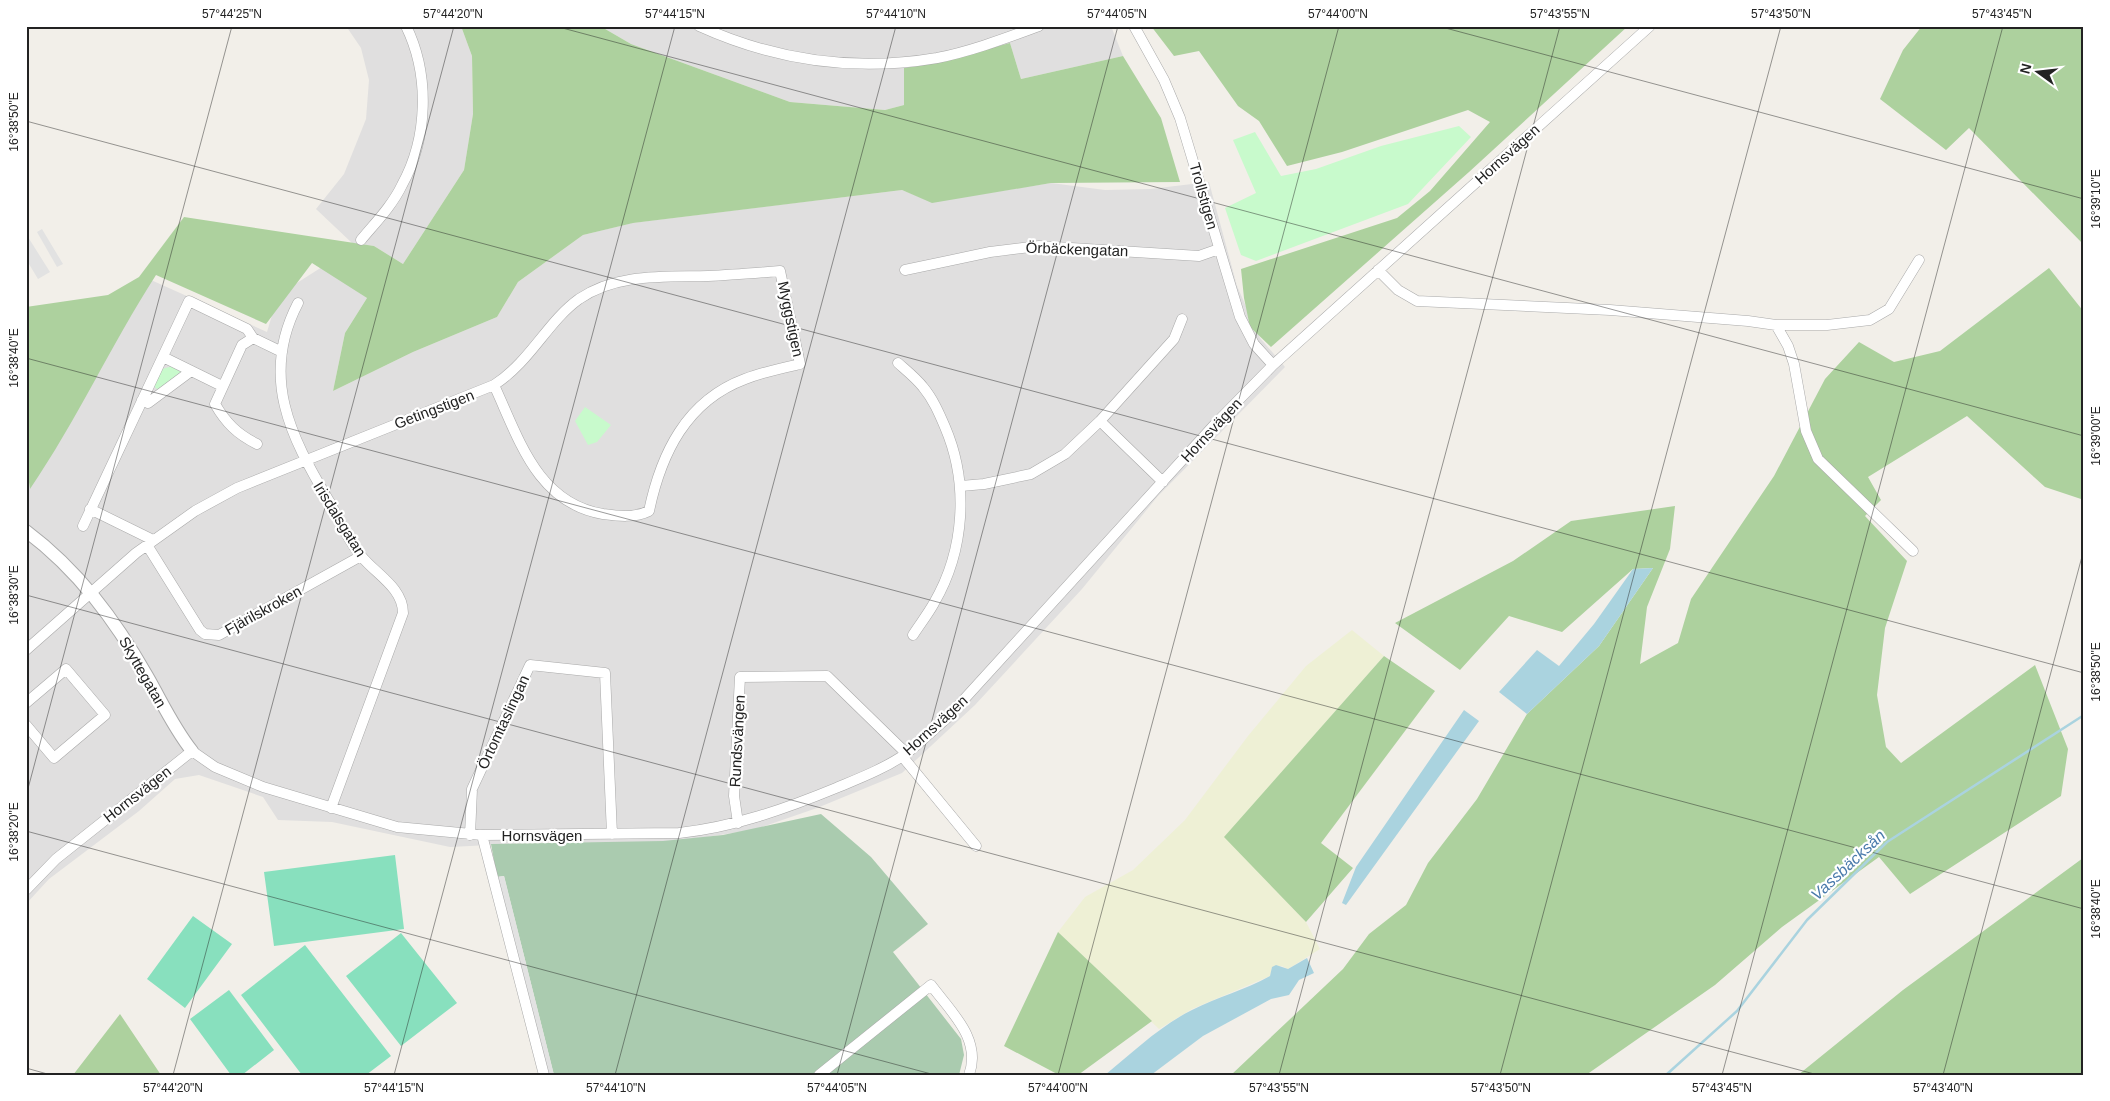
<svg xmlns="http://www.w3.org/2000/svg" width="2110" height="1101" viewBox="0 0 2110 1101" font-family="Helvetica,sans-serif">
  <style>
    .residential { fill: #e0dfdf }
    .farmland { fill: #eef0d5 }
    .forest { fill: #add19e }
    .cemetery { fill: #aacbaf }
    .park { fill: #c8facc }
    .pitch { fill: #88e0be }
    .parking { fill: #e2e2e2 }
    .water { fill: #aad3df }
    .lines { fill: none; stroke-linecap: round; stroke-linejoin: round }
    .stream { stroke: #aad3df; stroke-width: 2.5 }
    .minor-casing { stroke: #a9a9a9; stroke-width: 11 }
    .tertiary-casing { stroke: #a9a9a9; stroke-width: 14 }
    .minor { stroke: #fff; stroke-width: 10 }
    .tertiary { stroke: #fff; stroke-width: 12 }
    .ticks { fill: none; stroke: #222; stroke-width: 1; stroke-opacity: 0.45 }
    .labels { text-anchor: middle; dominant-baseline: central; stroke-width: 4.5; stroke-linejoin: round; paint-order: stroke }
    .street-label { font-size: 15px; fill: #222; stroke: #fff }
    .water-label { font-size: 16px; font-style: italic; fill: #4a7aab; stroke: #fff }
    .neatline { fill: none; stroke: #222; stroke-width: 2 }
    .ticks-label { font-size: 12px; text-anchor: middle; fill: #222 }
  </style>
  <rect width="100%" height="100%" fill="#f2efe9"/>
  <path class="residential" d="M346,26h115l11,30 1,58 -9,56 -61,94 -29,-18 -22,-3 -36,-34 28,-35 22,-55 3,-39 -8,-32z
    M600,26h511l12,30 -102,23 -11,-36 -106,62 -19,5 -95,-8 -159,-58z
    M1209,182l28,104 23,52 25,29 -127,129 -76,93 -107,116 -73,68 -85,35 -64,22 -93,14 -110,-2 -100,5 -118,-25 -54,-2 -15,-23 -64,-22 -24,4 -36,32 -90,68 -23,25v-442l4,26 121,-208 116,52 11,-37 44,-28 45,31 -22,35 -12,58 80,-39 84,-35 21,-35 65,-47 49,-12 270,-33 30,12 119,-19 54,7 45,-1z"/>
  <path class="farmland" d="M1352,630l32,26 -159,181 81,85 14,27 -32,20 -6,-3 -10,1 -2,9 -78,33 -33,20 -101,-97 27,-35 48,-27 52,-50 63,-84 58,-70z"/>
  <path class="forest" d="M461,26h139l31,18 159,58 95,8 19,-5v-37l32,-5 74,-20 11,36 102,-23 38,62 19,64 -129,1 -119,20 -30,-13 -269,33 -50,12 -65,47 -21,35 -84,35 -80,39 12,-58 22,-35 -55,-35 -46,61 -110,-49c-45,70 -79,145 -126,214l-4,-27v-155l82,-12 31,-18 45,-60 190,29 29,18 61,-94 9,-56 -1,-58z
    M1151,26h477l-159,146 -198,175 -21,-20 -6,-29 -3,-29 156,-51 33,-27 60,-69 -22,-12 -126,42 -55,14 -28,-45 -21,-15 -39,-55 -25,5z
    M1922,26h162v219l-115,-117 -23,22 -66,-51 23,-49z
    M2049,268l35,44v188l-39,-13 -78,-71 -99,61 13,23 -16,16 42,45 -22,67 -8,67 9,52 15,16 134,-98 33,84 -7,47 -151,98 -31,-37 -97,70 -67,58 -129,90h-355l112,-106 26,-35 37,-29 22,-42 49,-64 50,-85 72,-68 54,-78 -20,1 -71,63 -53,-16 -49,54 -65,-47 118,-62 58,-40 104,-15 -5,43 -23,58 -7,57 38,-21 13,-44 83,-123 51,-97 34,-37 35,20 46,-11z
    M1384,656l51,35 -114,152 32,25 -47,54 -82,-85z
    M2083,858l1,217h-286l105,-85z
    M1058,932l94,89 -74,54h-19l-55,-29z
    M120,1014l41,61h-88z"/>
  <path class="cemetery" d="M821,814l50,43 57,67 -35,28 68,87 3,16 -5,20h-405l-50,-199 -7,1 -6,-33 172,-3 60,-6z"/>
  <path class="park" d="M1459,126l12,11 -63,67 -152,57 -15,-6 -16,-47 31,-15 -23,-53 22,-8 26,44 35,-7 65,-23z
    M173,366l12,6 -24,20 -9,-7 10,-16z
    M585,407l26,18 -14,17 -9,3 -13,-24z"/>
  <path class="pitch" d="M395,855l9,74 -130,17 -10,-74z
    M193,916l39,28 -47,64 -38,-29z
    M401,933l56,70 -56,43 -55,-70z
    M305,945l86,111 -25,19h-64l-61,-80z
    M229,990l45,60 -32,25h-11l-41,-56z"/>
  <path class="parking" d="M42,229l21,35 -6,3 -20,-35z
    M28,237l22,35 -12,7 -12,-20v-21z
    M504,876l50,199h-6l-51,-198z"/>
  <path class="water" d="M1653,568l-54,78 -72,68 -28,-22 38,-42 22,16 35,-42 39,-55z
    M1464,710l15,11 -133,184 -4,-2 14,-36z
    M1307,958l7,15 -15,7 -10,15 -18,4 -68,37 -52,39h-46c28,-23 55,-49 87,-65 25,-13 53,-20 78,-34l2,-9 4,-2 12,4z"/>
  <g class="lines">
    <path class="stream" d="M1666,1075l71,-64 70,-91 80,-78 197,-127"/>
    <defs>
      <path id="minor" d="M699,26c75,34 156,46 238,32 35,-7 69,-20 102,-32
        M1134,26l30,54 16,38 60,199 14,27 19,21
        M361,240c14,-17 31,-34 41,-55 26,-47 28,-110 4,-159
        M905,270l85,-18 49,-6 160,10 20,-7
        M1378,270l20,20 19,11 193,9 138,11 28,4h51l43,-5 19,-11 30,-49
        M298,303c-38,73 -8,133 31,198 10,18 19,40 33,56 14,17 41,31 41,56l-72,195
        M1776,325l12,21 6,18 12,67 12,28 95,92
        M253,338l-11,7 -27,59c11,19 22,30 42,40
        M163,357l59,29
        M898,363c9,8 18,15 25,24 10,12 16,26 22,40 24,56 20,123 -11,176 -6,11 -14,21 -21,32
        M142,400l6,3 43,-32
        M1100,421l63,61
        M961,486l23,-2 47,-10 34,-20 35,-33 74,-82 8,-20
        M90,509l63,31
        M83,526l106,-225 58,28 6,9 27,13
        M147,545l53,85 5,4 14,1 142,-79
        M26,650l110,-97 59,-42 42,-23 257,-103c37,-24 53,-63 85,-86 38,-26 85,-22 129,-23 24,-1 48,-3 72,-5l20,93c-18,4 -37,8 -55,15 -59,22 -84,75 -96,132 -14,7 -31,5 -46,3 -66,-11 -84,-75 -109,-129
        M26,703l40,-34 39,46 -51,43 -28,-33
        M902,756l74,90
        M738,823l-4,-27 6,-119 87,-1 79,77
        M470,835l2,-46 58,-124 75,8 7,161
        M482,835l62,240
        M26,890l30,-31 136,-108 23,16 48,20 134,40 85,8 197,-2c55,-6 106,-24 157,-45 24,-10 50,-20 71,-35 14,-11 27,-24 40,-35l269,-295 57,-58 377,-339
        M819,1075l112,-90c20,27 51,54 38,90"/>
      <path id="tertiary" d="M26,531c52,39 89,89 121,145 15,26 26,51 45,75"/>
    </defs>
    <use href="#minor" class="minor-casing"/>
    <use href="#tertiary" class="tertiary-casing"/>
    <use href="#minor" class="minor"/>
    <use href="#tertiary" class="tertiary"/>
  </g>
  <path class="ticks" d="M555,26l1529,410M1438,26l646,173M26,121l2058,552M26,358l2058,551M26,595l1792,480M26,796l206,-770M26,831l909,244M26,1068l25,7M173,1075l281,-1049M394,1075l281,-1049M615,1075l281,-1049M837,1075l281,-1049M1058,1075l281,-1049M1279,1075l281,-1049M1500,1075l281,-1049M1722,1075l281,-1049M1943,1075l141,-526"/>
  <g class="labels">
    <g class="street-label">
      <text transform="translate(1507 154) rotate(-42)">Hornsvägen</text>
      <text transform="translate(1204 196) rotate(74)">Trollstigen</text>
      <text transform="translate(1077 249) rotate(2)">Örbäckengatan</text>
      <text transform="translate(791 319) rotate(78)">Myggstigen</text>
      <text transform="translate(434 409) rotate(-21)">Getingstigen</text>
      <text transform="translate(1211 430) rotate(-47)">Hornsvägen</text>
      <text transform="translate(340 519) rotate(58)">Irisdalsgatan</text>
      <text transform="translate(263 610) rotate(-29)">Fjärilskroken</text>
      <text transform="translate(143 672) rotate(60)">Skyttegatan</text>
      <text transform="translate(503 722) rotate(-65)">Örtomtaslingan</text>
      <text transform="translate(935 725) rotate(-42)">Hornsvägen</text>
      <text transform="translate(737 741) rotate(-87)">Rundsvängen</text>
      <text transform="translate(137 794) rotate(-38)">Hornsvägen</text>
      <text x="542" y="835">Hornsvägen</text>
    </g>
    <g class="water-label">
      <text transform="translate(1848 865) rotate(-43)">Vassbäcksån</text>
    </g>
  </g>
  <rect width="2110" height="1101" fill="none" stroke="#ffffff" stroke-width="55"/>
  <g transform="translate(2038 72) rotate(285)" stroke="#ffffff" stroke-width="4" paint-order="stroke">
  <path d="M0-4L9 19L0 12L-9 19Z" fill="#222222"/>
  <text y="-8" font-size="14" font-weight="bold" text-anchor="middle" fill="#222222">N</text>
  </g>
  <rect x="28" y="28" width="2054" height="1046" class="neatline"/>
  <g class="ticks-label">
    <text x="232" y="18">57°44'25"N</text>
    <text x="453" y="18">57°44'20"N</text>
    <text x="675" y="18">57°44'15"N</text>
    <text x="896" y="18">57°44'10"N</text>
    <text x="1117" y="18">57°44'05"N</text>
    <text x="1338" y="18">57°44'00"N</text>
    <text x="1560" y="18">57°43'55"N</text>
    <text x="1781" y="18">57°43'50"N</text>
    <text x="2002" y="18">57°43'45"N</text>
    <text transform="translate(14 122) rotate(-90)" y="4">16°38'50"E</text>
    <text transform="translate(2096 199) rotate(-90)" y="4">16°39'10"E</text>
    <text transform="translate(14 358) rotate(-90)" y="4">16°38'40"E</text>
    <text transform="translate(2096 436) rotate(-90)" y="4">16°39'00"E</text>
    <text transform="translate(14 595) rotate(-90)" y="4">16°38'30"E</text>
    <text transform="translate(2096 672) rotate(-90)" y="4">16°38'50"E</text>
    <text transform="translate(14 832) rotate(-90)" y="4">16°38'20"E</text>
    <text transform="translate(2096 909) rotate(-90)" y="4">16°38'40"E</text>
    <text x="173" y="1092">57°44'20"N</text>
    <text x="394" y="1092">57°44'15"N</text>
    <text x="616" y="1092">57°44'10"N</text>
    <text x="837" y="1092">57°44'05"N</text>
    <text x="1058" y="1092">57°44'00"N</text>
    <text x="1279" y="1092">57°43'55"N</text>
    <text x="1501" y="1092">57°43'50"N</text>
    <text x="1722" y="1092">57°43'45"N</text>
    <text x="1943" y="1092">57°43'40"N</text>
  </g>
</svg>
